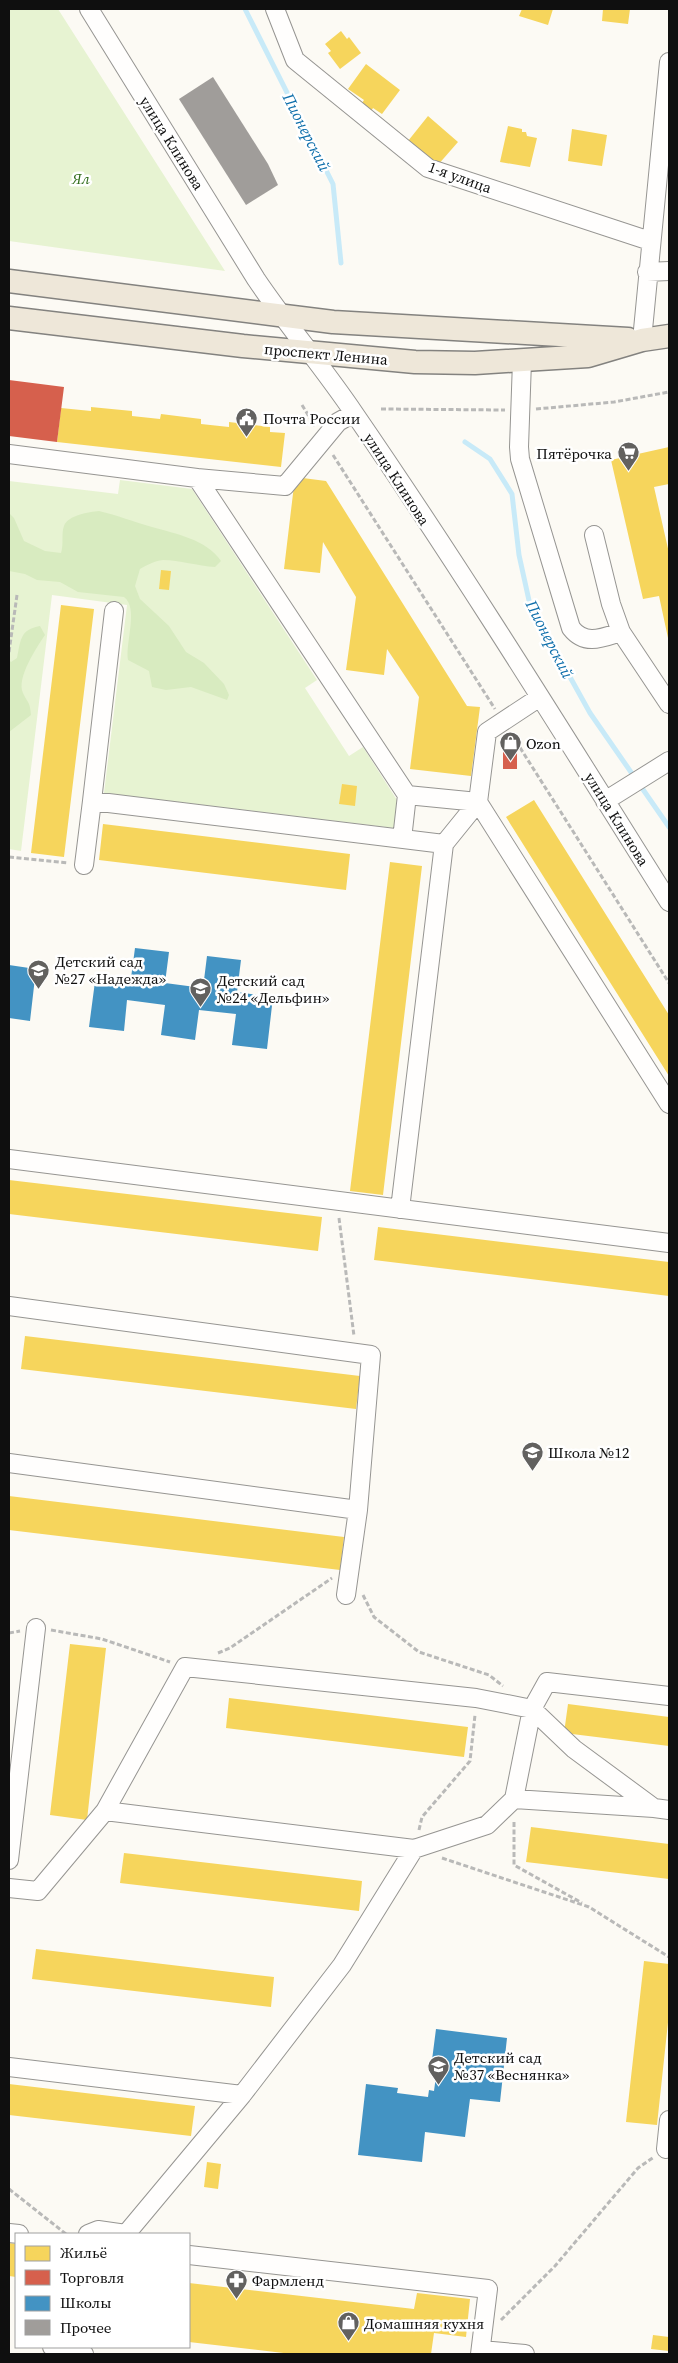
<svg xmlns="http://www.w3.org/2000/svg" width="678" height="2363" viewBox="0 0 678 2363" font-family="'Source Serif 4',serif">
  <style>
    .green { fill: #e7f3d2 }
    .forest { fill: #d8ebc0 }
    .homes { fill: #f6d55c }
    .shops { fill: #d6604d }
    .schools { fill: #4393c3 }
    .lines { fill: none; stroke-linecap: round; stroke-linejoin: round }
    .stream { stroke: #c8eaf8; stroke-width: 5 }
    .building { fill: #a09d9a }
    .minor-casing { stroke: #969592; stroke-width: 20 }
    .major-casing { stroke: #83827f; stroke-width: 25 }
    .path { stroke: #b9b9b8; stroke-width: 3; stroke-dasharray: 5 2.5; stroke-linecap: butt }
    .minor { stroke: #fffefd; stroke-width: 18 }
    .major { stroke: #eee7d9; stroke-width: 22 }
    .labels { text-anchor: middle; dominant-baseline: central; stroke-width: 5; stroke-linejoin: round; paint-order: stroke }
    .street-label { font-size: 15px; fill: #0f0f0f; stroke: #fff }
    .park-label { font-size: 15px; font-style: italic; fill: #306c1a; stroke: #fff }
    .poi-label { font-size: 15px; fill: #0f0f0f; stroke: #fff; text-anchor: start }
    .water-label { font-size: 16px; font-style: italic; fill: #0f6fab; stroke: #fff }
  </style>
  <rect width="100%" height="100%" fill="#fcfaf4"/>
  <path class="green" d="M9,9h49l167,262 -216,-30z
    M120,480l72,9 125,191 -12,8 44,68 14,-9 34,53 -3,28 -290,-35 23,-188 -75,-10 -31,256 -12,-2v-368l109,13z"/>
  <path class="forest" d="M99,511c18,4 35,11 53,16 24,7 54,12 69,34l-6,6c-17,-1 -36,-7 -52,-7 -9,1 -16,5 -23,9l-5,17 5,13 29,27 17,26 18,11 20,21 5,11 -2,5 -36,-13 -25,3 -14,-3 -3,-16 -21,-11c-3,-17 11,-52 -4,-63l-46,-5 -18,-10 -23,-2 -12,-6 -16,-3v-58l5,5 10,23 21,10 16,2c3,-9 0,-19 3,-27 4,-11 25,-14 35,-15z
    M40,626l5,9c-8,12 -29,43 -22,58 5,11 7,8 8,22l-22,17v-72l2,2 6,-4c4,-19 3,-28 23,-32z"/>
  <path class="homes" d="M522,9h31l-5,16 -29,-9z
    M603,9h27l-2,15 -26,-3z
    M341,31l6,8 2,-2 12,16 -21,16 -12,-16 3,-2 -6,-7z
    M366,64l34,26 -18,24 -9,-6 -3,5 -10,-7 4,-6 -16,-11z
    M428,116l30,26 -21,24 -29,-25z
    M508,126l14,3v3h4l1,4 10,2 -7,29 -30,-5z
    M572,129l35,6 -5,31 -34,-5z
    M91,407l41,4v5l28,3 1,-5 40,5v5l28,3v-5l41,5v5l15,1 -4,34 -224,-25 4,-34 30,3z
    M669,447v37l-15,3 15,66 -1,85 -9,-42 -16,3 -32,-139z
    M295,477l31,4 141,225 13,1 -9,69 -61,-7 9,-72 -32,-48 -3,26 -38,-5 10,-73 -33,-55 -3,31 -36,-4z
    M161,570l10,1 -2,19 -10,-1z
    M61,605l33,4 -30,248 -33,-4z
    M342,784l15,2 -2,20 -16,-2z
    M534,800l135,215v61l-163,-259z
    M103,824l247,30 -4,36 -247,-30z
    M390,862l32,4 -39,329 -33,-4z
    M9,1180l313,37 -4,34 -309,-37z
    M378,1227l291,35v34l-295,-36z
    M25,1336l335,40 -4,33 -335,-40z
    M9,1496l335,41 -4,33 -331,-40z
    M70,1644l36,4 -19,172 -37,-5z
    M229,1698l239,29 -4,30 -238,-29z
    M568,1704l101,13v29l-105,-13z
    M531,1827l138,17v35l-143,-17z
    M124,1853l238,28 -3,30 -239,-28z
    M36,1949l238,28 -3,30 -239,-28z
    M644,1961l25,3v49l-12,112 -31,-3z
    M9,2084l186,22 -4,30 -182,-21z
    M207,2162l14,2 -3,25 -14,-2z
    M9,2243l7,1v33l-7,-1z
    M189,2283l225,26 3,-16 53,6 -4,38 -32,-4 -3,21h-139l-103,-12z
    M653,2335l16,2v14l-18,-2z"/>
  <path class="shops" d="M9,380l55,7 -7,55 -48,-6z
    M503,746h14v23h-14z"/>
  <path class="schools" d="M135,948l34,4 -4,31 38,5 4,-32 34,4 -4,32 36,5 -6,52 -35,-4 4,-31 -37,-4 -4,30 -34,-5 4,-30 -38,-5 -3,31 -35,-4 7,-53 35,4z
    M9,965l27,4 -6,52 -21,-3z
    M436,2029l71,9 -7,64 -30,-3 -5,38 -40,-5 -3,30 -64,-7 8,-71 32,4 -1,5 31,4 1,-7 5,1 4,-30 -6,-1z"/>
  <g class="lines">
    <path class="stream" d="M245,9l88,175 8,79
      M465,442l25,17 22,35 7,61 11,50 60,108 79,114"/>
  </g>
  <path class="building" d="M213,77l55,87 10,21 -32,20 -67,-106z"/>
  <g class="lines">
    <defs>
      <path id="minor" d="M89,9l167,270c31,46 67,88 98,134 110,160 212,325 315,489
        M275,9l20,51 133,108 222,73
        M647,272l22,-1
        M642,340l27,-278
        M522,361l-3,86 1,12 51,169c14,18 31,10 50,4
        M9,454l188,24 210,317 -5,44
        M197,478l88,8 53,-64 16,-9
        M594,535l17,69 10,28 48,72
        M407,795l71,7 9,-70 53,-35
        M92,801l22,-190
        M605,801l64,-40
        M84,865l8,-64 352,43
        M9,1159l660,84
        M400,1209l44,-365 34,-42 191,302
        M9,1306l362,49 -13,155 -12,85
        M9,1463l349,47
        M514,1799l140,9
        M105,1811l80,-144 291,31 56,11 42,40 80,59 15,2
        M9,1860l27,-232
        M9,1888l29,3 67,-80 309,38
        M9,2067l233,28
        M666,2149l3,-29
        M9,2233l10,1
        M88,2234l10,-4 28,4 116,-139 100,-130 72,-116 73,-24 27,-26 18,-90 15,-27 122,14
        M189,2255l299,34 -8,65
        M52,2347l32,7
        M481,2350l44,4"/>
      <path id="major" d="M9,281l324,41 295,17
        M9,318l234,28 172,16 60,1 113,-7 54,-16 27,-4"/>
    </defs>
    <use href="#minor" class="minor-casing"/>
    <use href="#major" class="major-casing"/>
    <path class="path" d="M302,405l13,21
      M381,409l124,1
      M536,409l78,-7 55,-10
      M333,455l162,254
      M9,652l8,-57
      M512,735l157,248
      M9,857l59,6
      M339,1218l15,118
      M363,1595l11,22 45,35 70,23 14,11
      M51,1630l51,9 68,23
      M9,1633l11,-2
      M218,1653l12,-5 102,-70
      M514,1822v43l68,38
      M419,1830l3,-13 48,-56 5,-46
      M442,1858l147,49 80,50
      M9,2189l57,45
      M501,2320l54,-54 83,-98 16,-11"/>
    <use href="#minor" class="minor"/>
    <use href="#major" class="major"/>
  </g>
  <defs>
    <symbol id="civic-pin" viewBox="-11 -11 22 30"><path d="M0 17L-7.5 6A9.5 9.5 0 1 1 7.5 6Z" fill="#62615f" stroke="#fff"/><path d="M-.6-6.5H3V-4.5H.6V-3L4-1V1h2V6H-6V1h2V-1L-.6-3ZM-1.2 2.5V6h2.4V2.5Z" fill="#fff"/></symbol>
    <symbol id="supermarket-pin" viewBox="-11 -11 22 30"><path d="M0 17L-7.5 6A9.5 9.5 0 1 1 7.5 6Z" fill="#62615f" stroke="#fff"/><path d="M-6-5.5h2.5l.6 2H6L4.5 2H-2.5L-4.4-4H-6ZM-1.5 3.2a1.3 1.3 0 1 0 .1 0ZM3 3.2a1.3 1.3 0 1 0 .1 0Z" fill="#fff"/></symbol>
    <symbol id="shop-pin" viewBox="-11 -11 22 30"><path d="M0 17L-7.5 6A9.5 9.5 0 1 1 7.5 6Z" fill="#62615f" stroke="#fff"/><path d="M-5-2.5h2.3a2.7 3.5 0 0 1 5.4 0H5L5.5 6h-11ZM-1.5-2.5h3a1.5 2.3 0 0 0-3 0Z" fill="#fff"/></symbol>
    <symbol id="school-pin" viewBox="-11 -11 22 30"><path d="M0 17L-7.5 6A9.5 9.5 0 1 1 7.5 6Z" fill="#62615f" stroke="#fff"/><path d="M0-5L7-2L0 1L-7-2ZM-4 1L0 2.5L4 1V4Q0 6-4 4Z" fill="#fff"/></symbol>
    <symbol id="pharmacy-pin" viewBox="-11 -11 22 30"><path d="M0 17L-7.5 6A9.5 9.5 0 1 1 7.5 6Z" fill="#62615f" stroke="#fff"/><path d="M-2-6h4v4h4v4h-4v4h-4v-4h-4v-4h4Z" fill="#fff"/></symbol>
  </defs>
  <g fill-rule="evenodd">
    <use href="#civic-pin" x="234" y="406" width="25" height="34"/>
    <use href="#supermarket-pin" x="616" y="440" width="25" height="34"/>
    <use href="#shop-pin" x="498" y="730" width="25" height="34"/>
    <use href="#school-pin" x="26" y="958" width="25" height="34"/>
    <use href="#school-pin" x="188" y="976" width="25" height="34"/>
    <use href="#school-pin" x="520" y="1440" width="25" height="34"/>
    <use href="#school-pin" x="426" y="2054" width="25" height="34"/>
    <use href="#pharmacy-pin" x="224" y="2268" width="25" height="34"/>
    <use href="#shop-pin" x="336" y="2310" width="25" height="34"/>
  </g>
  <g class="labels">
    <g class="street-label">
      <text transform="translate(172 143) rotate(58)">улица Клинова</text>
      <text transform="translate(460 177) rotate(20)">1-я улица</text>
      <text transform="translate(326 354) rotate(5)">проспект Ленина</text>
      <text transform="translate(397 479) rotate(57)">улица Клинова</text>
      <text transform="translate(617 819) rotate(58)">улица Клинова</text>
    </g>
    <g class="park-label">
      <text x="81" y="178">Ял</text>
    </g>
    <g class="poi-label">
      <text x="263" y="418">Почта России</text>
      <text x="612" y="453" text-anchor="end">Пятёрочка</text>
      <text x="526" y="743">Ozon</text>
      <text x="55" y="961">Детский сад<tspan x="55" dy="17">№27 «Надежда»</tspan></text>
      <text x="217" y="980">Детский сад<tspan x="217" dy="17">№24 «Дельфин»</tspan></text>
      <text x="548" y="1452">Школа №12</text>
      <text x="454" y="2057">Детский сад<tspan x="454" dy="17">№37 «Веснянка»</tspan></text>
      <text x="252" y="2280">Фармленд</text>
      <text x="364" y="2323">Домашняя кухня</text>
    </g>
    <g class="water-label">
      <text transform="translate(307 132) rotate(63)">Пионерский</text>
      <text transform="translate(550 639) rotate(63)">Пионерский</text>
    </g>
  </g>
  <rect width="678" height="2363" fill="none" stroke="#0f0f0f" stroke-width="20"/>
  <rect x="15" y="2233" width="175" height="115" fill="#ffffff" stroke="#9f9f9f"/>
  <rect x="25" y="2246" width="25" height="15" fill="#f6d55c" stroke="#9f9f9f"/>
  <text x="60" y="2258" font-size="15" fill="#0f0f0f">Жильё</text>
  <rect x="25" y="2270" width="25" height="15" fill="#d6604d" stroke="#9f9f9f"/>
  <text x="60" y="2283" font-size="15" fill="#0f0f0f">Торговля</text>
  <rect x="25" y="2296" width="25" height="15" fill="#4393c3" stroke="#9f9f9f"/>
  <text x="60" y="2308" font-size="15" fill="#0f0f0f">Школы</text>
  <rect x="25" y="2320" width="25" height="15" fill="#a09d9a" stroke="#9f9f9f"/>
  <text x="60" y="2333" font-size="15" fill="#0f0f0f">Прочее</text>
</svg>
